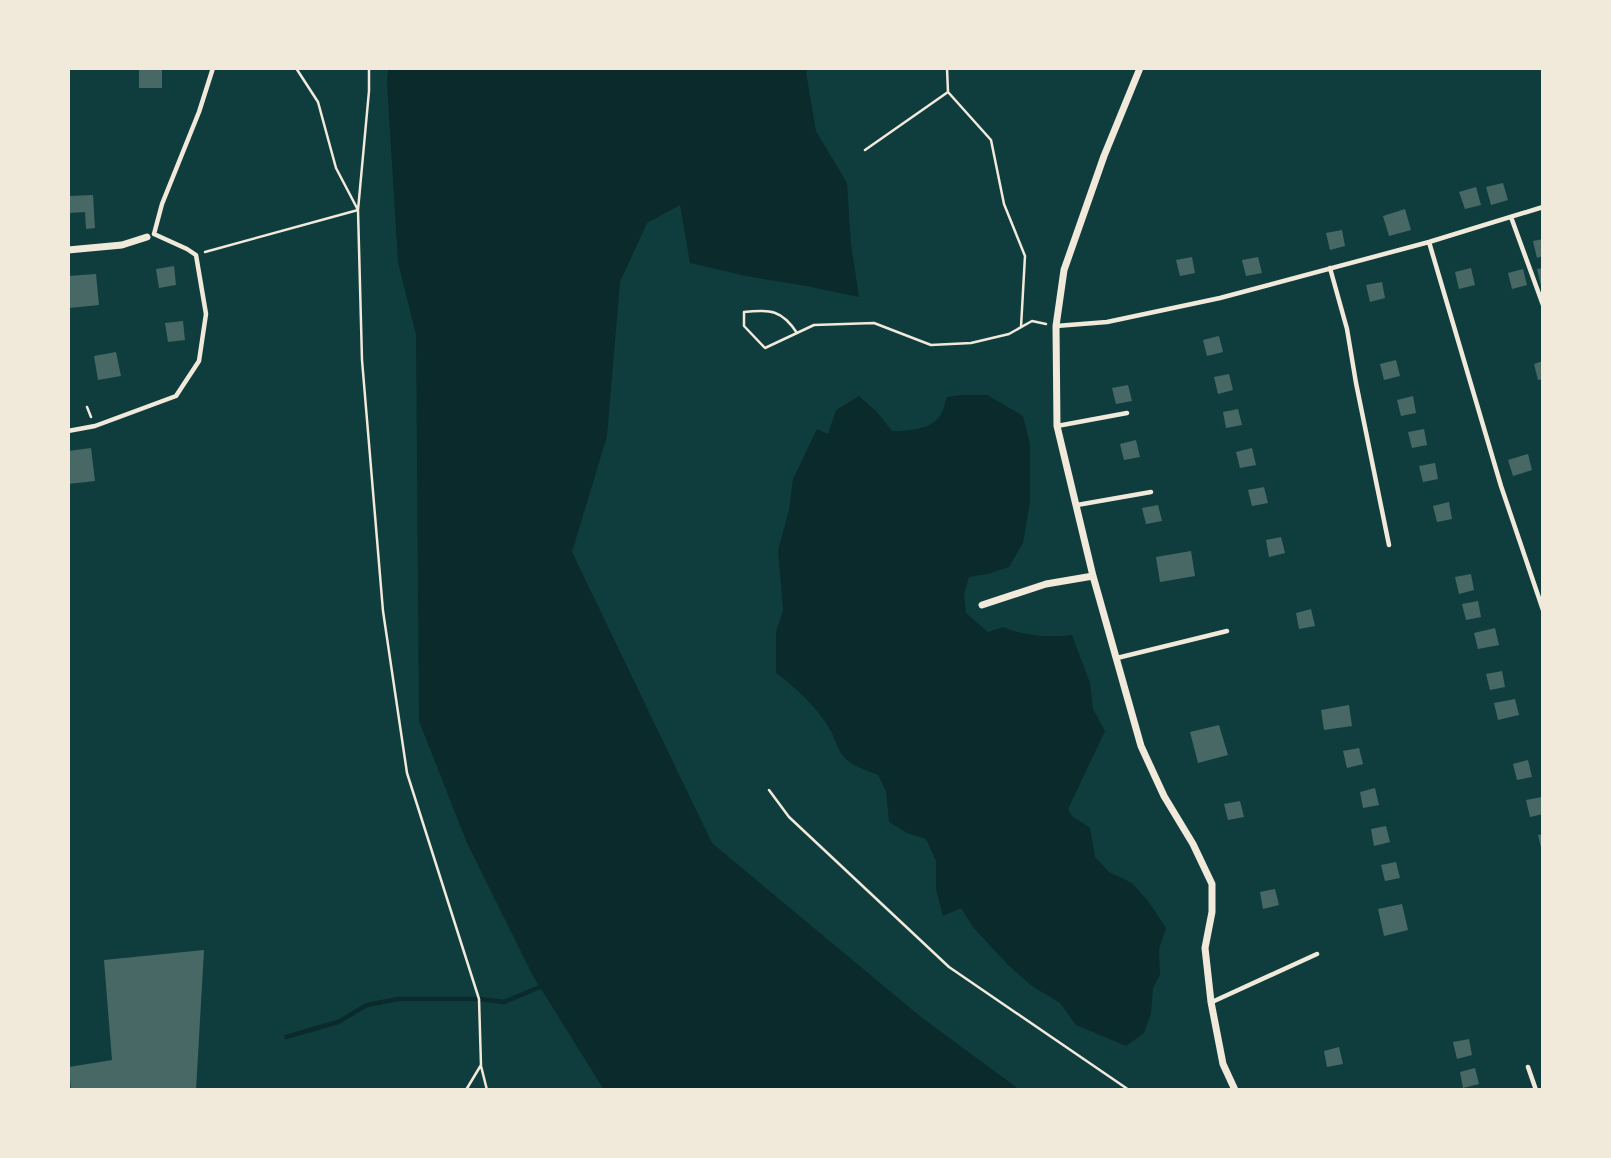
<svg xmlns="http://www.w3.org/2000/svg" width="1611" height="1158" viewBox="0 0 1611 1158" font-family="Literata,serif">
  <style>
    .water { fill: #0a2a2b }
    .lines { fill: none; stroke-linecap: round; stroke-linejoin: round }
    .stream { stroke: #0a2a2b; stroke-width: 4.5 }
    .building { fill: #486865 }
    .path { stroke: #f1e9da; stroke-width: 2.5 }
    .service { stroke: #f1e9da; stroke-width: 4.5 }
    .minor { stroke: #f1e9da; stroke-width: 7 }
  </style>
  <rect width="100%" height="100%" fill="#0f3d3e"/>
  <path class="water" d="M388,68h420l-2,4 10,59 31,52 4,61 8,53 -53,-11 -60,-10 -56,-13 -10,-58 -33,18 -27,59 -13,154 -35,116 140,291 209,174 99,73h-416l-71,-114 -66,-133 -48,-122 -3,-386 -18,-73 -11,-179z
    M961,395h26l36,21 7,28v58l-7,41 -14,24 -21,7 -19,3 -5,17 2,19 22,19 15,-5c21,9 46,11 69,8l18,48 3,26 12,22 -37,78 4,7 18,12 5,29 14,15 23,11 16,18 18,27 -7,21 1,26 -7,13 -2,25 -7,20 -18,13 -50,-21 -16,-22 -28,-17 -24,-21 -35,-38 -12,-19 -18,8 -7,-27v-28l-10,-22 -19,-6 -18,-11 -3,-31 -8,-16c-11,-5 -25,-8 -34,-18 -7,-7 -9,-20 -15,-29 -13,-22 -33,-40 -53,-55v-41l7,-22 -5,-60 11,-40 4,-31 24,-50 11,5 8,-24 23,-14 18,16 15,19c16,0 40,-1 49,-17 3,-4 4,-12 6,-17z"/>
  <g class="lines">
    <path class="stream" d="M286,1037l52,-15 29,-17 31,-6h81l25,3 36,-15"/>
  </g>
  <path class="building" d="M139,68h23v20h-23z
    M1503,183l5,17 -17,5 -5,-18z
    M1476,187l5,18 -16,4 -6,-17z
    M93,195l2,33 -9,1 -1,-17 -16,1 -1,-17z
    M1405,209l6,21 -22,6 -6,-20z
    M1342,230l3,16 -15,4 -4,-17z
    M1543,239v17l-6,2 -4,-17z
    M1192,257l3,16 -15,3 -4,-16z
    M1258,257l4,16 -16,3 -4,-16z
    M174,266l2,19 -17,3 -3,-19z
    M1471,268l4,17 -16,4 -4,-17z
    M1543,268v21l-1,1 -5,-21z
    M1523,269l4,16 -15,4 -4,-16z
    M96,274l3,31 -30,3 -1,-32z
    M1382,282l3,16 -15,4 -4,-17z
    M183,321l2,19 -17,2 -3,-19z
    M1219,336l4,16 -16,4 -4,-16z
    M116,352l5,24 -23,4 -4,-24z
    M1396,360l4,16 -16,4 -4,-16z
    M1543,361v18l-5,1 -4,-16z
    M1229,374l4,16 -15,4 -4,-17z
    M1128,385l4,16 -16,3 -4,-16z
    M1413,396l3,17 -15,3 -4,-16z
    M1238,409l4,16 -16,3 -3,-16z
    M1424,429l3,16 -15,3 -4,-16z
    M1136,440l4,17 -16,3 -4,-16z
    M91,448l4,33 -27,3v-33z
    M1252,448l4,17 -16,3 -4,-16z
    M1528,454l4,16 -19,6 -5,-16z
    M1435,463l3,16 -15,3 -4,-16z
    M1264,487l4,16 -16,3 -4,-16z
    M1449,502l3,17 -15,3 -4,-16z
    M1158,505l4,16 -16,3 -4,-16z
    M1281,537l4,16 -16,4 -3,-17z
    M1191,551l4,25 -35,6 -4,-25z
    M1471,574l3,16 -15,4 -4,-17z
    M1478,601l3,16 -15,3 -4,-16z
    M1311,609l4,17 -16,3 -3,-16z
    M1495,628l4,17 -21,4 -4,-16z
    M1502,671l3,16 -15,3 -4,-16z
    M1515,699l4,16 -21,5 -4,-17z
    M1349,705l3,21 -28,4 -3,-20z
    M1219,725l9,30 -30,8 -8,-31z
    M1359,748l4,16 -16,4 -4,-17z
    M1528,760l4,17 -15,3 -4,-16z
    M1375,788l4,17 -16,3 -3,-16z
    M1542,797l1,17 -13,3 -4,-17z
    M1240,801l4,16 -16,3 -4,-16z
    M1386,826l4,16 -16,4 -3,-17z
    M1543,834v17l-1,1 -4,-17z
    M1396,862l4,16 -15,3 -4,-16z
    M1275,889l4,16 -16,4 -3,-17z
    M1402,904l6,26 -24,6 -6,-27z
    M204,950l-8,140h-125l-2,-23 43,-7 -8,-100z
    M1469,1039l3,16 -15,4 -4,-17z
    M1339,1047l4,17 -16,3 -3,-16z
    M1475,1068l4,16 -16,4 -3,-16z"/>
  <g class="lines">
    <path class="path" d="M369,68v23l-11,119 4,150 21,251 24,162 72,226 2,66 -15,25
      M947,68l1,24 43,48 13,64 21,52 -4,71
      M865,150l83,-58
      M205,252l153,-42 -22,-42 -18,-66 -22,-34
      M797,333c-15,-23 -27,-24 -53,-21v14l21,22 49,-23 60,-2 57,22 40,-2 38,-9 23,-13 14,3
      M87,407l4,10
      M769,790l20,27 160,150 180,123
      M481,1066l6,24"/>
    <path class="service" d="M1511,217l32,88
      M154,234l8,-30 37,-92 14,-44
      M1429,242l72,244 42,124
      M1330,268l17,61 9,54 33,162
      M1056,326l51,-4 113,-24 209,-56 114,-35
      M1057,426l70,-13
      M68,431l27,-5 81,-30 23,-35 7,-47 -10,-59 -9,-6 -33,-15
      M1077,505l74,-13
      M1117,658l110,-27
      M1212,1002l105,-48
      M1528,1067l8,23"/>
    <path class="minor" d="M1140,68l-36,88 -40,114 -8,56 1,100 36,150 48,170 23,50 29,48 19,40v28l-7,36 6,54 12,62 12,26
      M68,250l54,-5 25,-8
      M982,605l64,-21 47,-8"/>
  </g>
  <rect width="1611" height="1158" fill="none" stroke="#f1e9da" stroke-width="140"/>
</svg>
